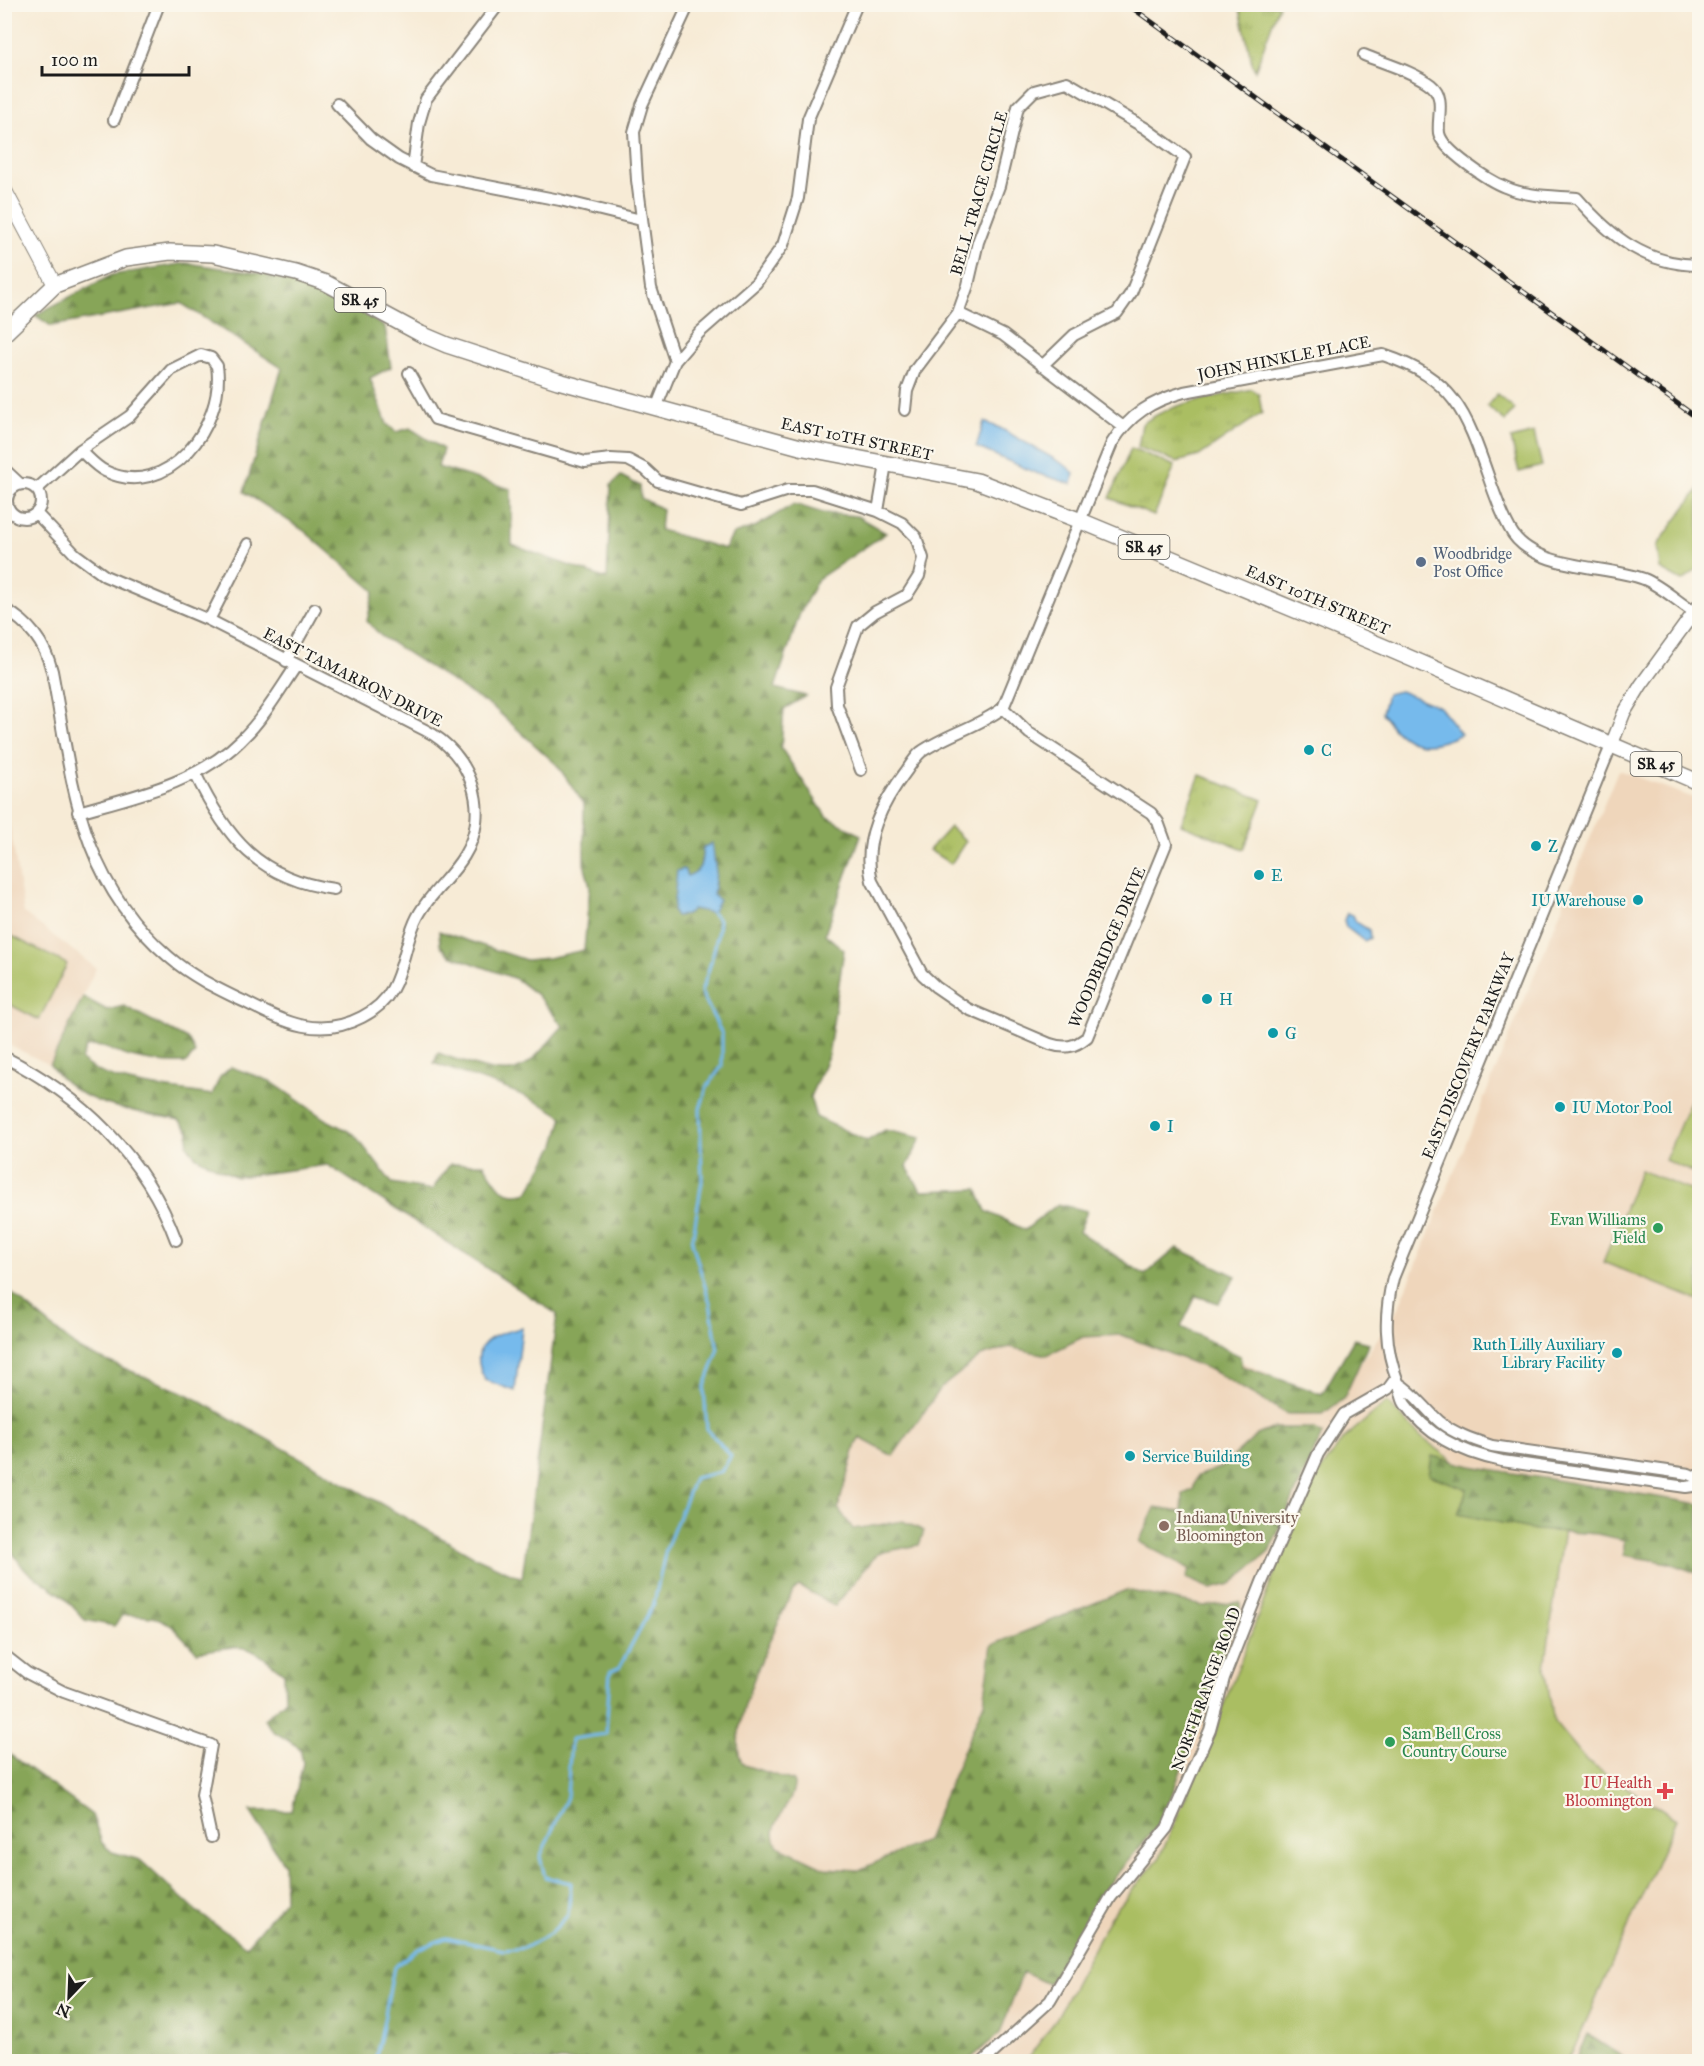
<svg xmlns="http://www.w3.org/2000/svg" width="1704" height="2066" viewBox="0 0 1704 2066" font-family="'IM FELL Great Primer',serif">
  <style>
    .built { fill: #efd6bb }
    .grass { fill: #aabe62; stroke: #636d3f; stroke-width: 1.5 }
    .forest { fill: url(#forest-firs); stroke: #52603a; stroke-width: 1.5; fill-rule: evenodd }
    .park { fill: url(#park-tufts); stroke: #636d3f; stroke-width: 1.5 }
    .water { fill: #76baec; stroke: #496b84; stroke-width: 1.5 }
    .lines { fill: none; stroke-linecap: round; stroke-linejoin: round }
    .stream { stroke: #76baec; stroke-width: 3 }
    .minor-casing { stroke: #8a8479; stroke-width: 14 }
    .tertiary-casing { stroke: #8a8479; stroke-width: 15 }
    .secondary-casing { stroke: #8a8479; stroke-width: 16 }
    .primary-casing { stroke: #8a8479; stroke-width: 18 }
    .minor { stroke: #fff; stroke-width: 10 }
    .tertiary { stroke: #fff; stroke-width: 12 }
    .secondary { stroke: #fff; stroke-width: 14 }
    .primary { stroke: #fff; stroke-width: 15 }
    .rail-casing { stroke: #1c1c1c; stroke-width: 5 }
    .rail { stroke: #fbf7ec; stroke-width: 3; stroke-dasharray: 9; stroke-linecap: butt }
    .service-dot { fill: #5c6f8a; stroke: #fbf7ec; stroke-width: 2 }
    .culture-dot { fill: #0f9aa8; stroke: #fbf7ec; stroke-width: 2 }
    .leisure-dot { fill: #2e9e5b; stroke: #fbf7ec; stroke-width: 2 }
    .education-dot { fill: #8d6e63; stroke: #fbf7ec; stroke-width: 2 }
    .health-dot { fill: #e0444e; stroke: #fbf7ec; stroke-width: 2 }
    .labels { text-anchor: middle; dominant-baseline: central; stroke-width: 4.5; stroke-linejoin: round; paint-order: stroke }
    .shield { fill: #fbf7ec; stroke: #5f5e5a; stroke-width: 1.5 }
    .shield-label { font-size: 15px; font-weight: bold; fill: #1c1c1c }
    .street-label { font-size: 16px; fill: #1c1c1c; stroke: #fbf7ec }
    .service-label { font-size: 16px; fill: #4e5e75; stroke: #fbf7ec; text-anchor: start }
    .culture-label { font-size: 16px; fill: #0d838f; stroke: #fbf7ec; text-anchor: start }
    .leisure-label { font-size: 16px; fill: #27864d; stroke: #fbf7ec; text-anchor: end }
    .education-label { font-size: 16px; fill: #785e54; stroke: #fbf7ec; text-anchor: start }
    .health-label { font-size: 16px; fill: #be3a42; stroke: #fbf7ec; text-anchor: end }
  </style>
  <defs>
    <pattern id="forest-firs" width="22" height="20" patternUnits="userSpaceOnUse" patternTransform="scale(1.5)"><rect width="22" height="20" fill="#87a558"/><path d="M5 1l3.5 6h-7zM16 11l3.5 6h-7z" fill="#6e8648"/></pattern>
    <pattern id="park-tufts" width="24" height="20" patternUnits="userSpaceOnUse" patternTransform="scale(1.5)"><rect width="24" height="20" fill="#aabe62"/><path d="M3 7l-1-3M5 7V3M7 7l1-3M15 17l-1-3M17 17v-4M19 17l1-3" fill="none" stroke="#92a354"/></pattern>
  </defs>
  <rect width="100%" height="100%" fill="#fbf7ec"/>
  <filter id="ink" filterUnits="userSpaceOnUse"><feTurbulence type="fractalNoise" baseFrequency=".0167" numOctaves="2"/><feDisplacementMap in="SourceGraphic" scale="12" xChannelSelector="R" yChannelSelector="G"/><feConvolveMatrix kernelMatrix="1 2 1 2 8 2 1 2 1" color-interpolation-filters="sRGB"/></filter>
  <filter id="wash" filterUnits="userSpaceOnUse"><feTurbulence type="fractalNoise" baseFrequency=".008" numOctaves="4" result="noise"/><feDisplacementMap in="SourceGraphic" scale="24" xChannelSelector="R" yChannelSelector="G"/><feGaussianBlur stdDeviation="1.35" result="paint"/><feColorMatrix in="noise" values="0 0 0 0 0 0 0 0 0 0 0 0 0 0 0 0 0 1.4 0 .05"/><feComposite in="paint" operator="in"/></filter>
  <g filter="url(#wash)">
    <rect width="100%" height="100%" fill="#f7ebd6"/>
    <path class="built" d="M1618,770l81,30v1261l-1334,1 66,-141 251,-798 653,279 64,-95z
      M4,790l20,123 72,55 -46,97 -45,-22z"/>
    <path class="grass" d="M1497,394l18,15 -10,12 -18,-15z
      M1534,433l8,33 -23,6 -8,-33z
      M1699,489v79l-17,13 -22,-12 -3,-23z
      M4,932l63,32 -28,56 -34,-18z
      M1699,1081v94l-34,-15z
      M1640,1170l59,24v107l-96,-39z
      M1387,1402l34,35 45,33 104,14 -25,184 9,54 33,40 89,57 -104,234 -7,8 -540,1 30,-41 55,-104 50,-60 59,-140 89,-231 7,-7 28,-40z"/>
    <path class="forest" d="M186,263l78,11 70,22 51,31 6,40 -21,11 17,46 9,8 14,-4 33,21 -5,18 73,22 1,56 95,34 4,-94 10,-9 19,10 1,12 21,11 -2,21 65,19 8,-15 22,-7 39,-23 29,9 34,3 29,17 -68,46 -18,34 -25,75 31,8 -22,13 -3,39 45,68 35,19 -36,99 19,16 -16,106 -18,41 6,20 51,24 18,-11 36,8 -14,29 14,24 56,-2 9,22 39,19 33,-26 29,7 -8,21 66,43 32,-27 59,28 -17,27 -23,-7 -15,31 59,29 2,10 80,28 32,-55 15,4 -25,55 -21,16h-36l-76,-44 -89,-35 -39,2 -36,18 -38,-8 -28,9 -40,32 -48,68 -33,-18 -4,6 -18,64 15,21 50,-8 21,10 -5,14 -41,8 -43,53 -36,-20 -6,5c-15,32 -73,144 -49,174l50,16c3,22 -31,43 -16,65l47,22 34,2 67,-30 58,-138 8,-57 134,-55 78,16 36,-4v8l-77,209 -56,67 -59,98 -25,-12 -23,61 -32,28 -963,1v-311l87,64 10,28 10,9 28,8 56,51 50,35 39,-46 -1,-36 -34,-53h42l11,-48 -3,-15 -27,-17 -9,-12 21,-18 -1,-28c-41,-32 -36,-28 -87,-21 -32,-33 -28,-36 -74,-37l-9,11 -29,-6 -22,-24 -39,-27 -19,-27 -1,-255 76,63 109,45 286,162 47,21 35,-264 -229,-149 -92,12 -40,-20 -9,-12 2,-14 -10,-11c-47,-10 -98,-12 -129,-55l33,-68 24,13 17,-4 65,34 6,13 -9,10c-19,1 -40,-2 -59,-7 -17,-5 -21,-12 -41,-9l-5,13c31,27 92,28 131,35l8,-18 11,-10 39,14 55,38 29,15 38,49 40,7 18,-26h34c14,20 18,36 44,28l27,-47 8,-28c-40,-27 -84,-36 -129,-54l4,-10c18,6 58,23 77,17 19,-6 34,-30 48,-44l-26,-31 -21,-16 -66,-24 -10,-10 -1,-14 87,29 22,-2 36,-8 6,-64 -6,-22v-60l-27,-39 -62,-56 -114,-73 -14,-15 7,-30 -71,-61 -59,-38 38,-124 -101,-65 -130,23 -16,-11 77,-40zM712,858c6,23 5,34 -12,51h-7l-7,6 1,-39c10,-3 14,-5 14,-16z
      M1274,1428h40l8,6 -53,118 -38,32 -20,5 -25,-11 4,-9 -51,-27 16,-34 27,4 1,-18 10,-4 4,-14 25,-9 35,-32z
      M1432,1456l39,10 228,38v70l-30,-11 -45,-8v-15l-26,-6 -63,-4 -77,-16 9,-25 -38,-14z
      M1587,2034l42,27h-54z"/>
    <path class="park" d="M1239,5h40l-24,66 -3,-8z
      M1252,389l7,6 3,18 -63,43 -22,6 -39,-15 4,-23c31,-23 73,-26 110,-35z
      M1131,448l44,18 -21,50 -44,-18z
      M1200,775l63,25 -19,49 -63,-25z
      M950,827l16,14 -15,23 -22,-14z"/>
    <path class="water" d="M984,422l16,6 65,37 9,8 -2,11 -36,-11 -60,-26z
      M1400,691l40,16 21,27c-35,17 -57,14 -79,-21l5,-19z
      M712,843l4,29 -3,23 6,5 -7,13 -19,-4 -7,6 -10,1 -3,-5 4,-40 7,-2 3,7c16,-5 14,-13 16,-28z
      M1347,913l6,2 3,7 13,8 1,8 -6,3 -18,-14 -2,-7z
      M522,1328l-7,63 -30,-11c-19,-36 7,-46 37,-52z"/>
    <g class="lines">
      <path class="stream" d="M374,2062c10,-31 13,-63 20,-95l24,-18 28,-11 58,12 20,-2 27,-15 17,-18 3,-32 -26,-6 -5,-20 27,-60 4,-58 35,-5 4,-62 9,-4 35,-65 12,-54 28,-71 27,-6 10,-16 -24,-27 -3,-40 14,-38 -8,-48 -18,-61 10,-61 -2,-72 7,-22 15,-21v-32l-21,-42c9,-24 16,-46 18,-72l-7,-7"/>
    </g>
  </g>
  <g filter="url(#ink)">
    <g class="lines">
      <defs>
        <path id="minor" d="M1364,55c19,8 51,17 67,30 15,12 6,32 8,48 3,17 50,48 66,54 22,10 49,9 72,11 34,39 69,67 123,67
          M337,104l34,35 28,20 32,16 129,25 81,20
          M114,120l45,-116
          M413,167l6,-44 7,-24 73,-95
          M958,313l45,22 119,91
          M201,355l10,3 6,8c9,59 -50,136 -112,105 -10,-5 -17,-14 -25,-21l50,-34 41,-46z
          M675,361l-24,-73 -14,-108 -3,-48 8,-27 47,-101
          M409,373l26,46 150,43 26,-3 17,1 17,9 13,12 83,24 47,-15h24l66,21 24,12 14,14 7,21 -4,18 -12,19 -32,17 -17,14 -22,61 1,18 24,65
          M656,408l19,-47 24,-28 57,-50 27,-38 15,-47 10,-79 49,-115
          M905,410l2,-19 8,-21 43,-57 10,-28 10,-43 21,-56 19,-79 16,-16 33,-9 78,46 40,29 -54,136 -14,20 -43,22 -32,31
          M4,469l16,15
          M7 501a17 17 0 1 1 34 0a17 17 0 1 1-34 0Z
          M37,489l43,-39
          M878,511l8,-47
          M4,609c26,14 41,34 48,62 21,111 25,207 117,286 23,20 51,33 78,46 39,20 73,36 115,14 42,-21 37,-58 53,-95 11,-25 35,-43 49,-66 28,-45 7,-103 -39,-126l-216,-110 -104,-44 -30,-22 -39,-41
          M209,620l39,-76
          M286,661l29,-52
          M1003,708l109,-265c18,-29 40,-42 72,-51l199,-37c74,24 84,61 108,129 6,16 12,35 22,50 25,36 93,31 131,45 17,7 34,23 50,33
          M1003,708l26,25 122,80 7,9 8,22 -79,193c-12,10 -22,12 -37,7l-82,-35 -32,-22 -14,-13 -50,-93c-10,-41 10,-78 35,-111 4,-6 9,-14 14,-18 26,-18 57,-25 82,-44z
          M1611,746l-218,532c-9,37 -9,68 5,104 3,7 3,16 7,22 23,33 59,49 97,57l184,26 14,-2
          M195,773c31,65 64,106 139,116
          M78,812c57,-16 120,-29 163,-72 22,-21 38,-49 55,-74
          M4,1057c77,38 142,101 172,183
          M1398,1383c17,10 27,26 42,39 15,12 34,18 52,24l197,28 11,5
          M4,1655l23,18 37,19 147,53 -9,50 9,42
          M983,2062l67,-61 61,-104 56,-69 43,-98 14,-52 38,-96 56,-128 26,-40 44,-25 8,-11"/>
        <path id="tertiary" d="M1611,746l13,-33 17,-28 59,-81"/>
        <path id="secondary" d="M4,189l51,96"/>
        <path id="primary" d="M4,334l51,-49 71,-27 44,-6 43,2 83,19 30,10 95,51 26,11 111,36 246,67 173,33 104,40 301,125 318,137"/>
      </defs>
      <use href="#minor" class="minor-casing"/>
      <use href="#tertiary" class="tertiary-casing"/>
      <use href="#secondary" class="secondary-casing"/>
      <use href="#primary" class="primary-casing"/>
      <use href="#minor" class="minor"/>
      <use href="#tertiary" class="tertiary"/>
      <use href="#secondary" class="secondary"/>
      <use href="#primary" class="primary"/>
      <defs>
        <path id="rail" d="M1127,4l573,416"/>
      </defs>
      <use href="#rail" class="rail-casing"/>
      <use href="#rail" class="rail"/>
    </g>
  </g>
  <circle class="service-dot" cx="1421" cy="562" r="6"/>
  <g class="culture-dot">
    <circle cx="1309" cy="750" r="6"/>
    <circle cx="1536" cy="846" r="6"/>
    <circle cx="1259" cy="875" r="6"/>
    <circle cx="1638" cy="900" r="6"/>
    <circle cx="1207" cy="999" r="6"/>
    <circle cx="1273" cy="1033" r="6"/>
    <circle cx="1560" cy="1107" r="6"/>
    <circle cx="1155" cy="1126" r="6"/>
    <circle cx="1617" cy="1353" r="6"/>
    <circle cx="1130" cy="1456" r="6"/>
  </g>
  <g class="leisure-dot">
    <circle cx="1658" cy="1228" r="6"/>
    <circle cx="1390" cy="1742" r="6"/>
  </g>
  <circle class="education-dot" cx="1164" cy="1526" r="6"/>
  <path class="health-dot" d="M1662 1782h6v6h6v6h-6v6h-6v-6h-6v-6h6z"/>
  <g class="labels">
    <g class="shield">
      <rect x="334.5" y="288" width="51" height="24" rx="4.5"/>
      <rect x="1118.5" y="535" width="51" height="24" rx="4.5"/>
      <rect x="1630.5" y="752" width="51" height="24" rx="4.5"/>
    </g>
    <g class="shield-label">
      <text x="360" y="300">SR 45</text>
      <text x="1144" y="547">SR 45</text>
      <text x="1656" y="764">SR 45</text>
    </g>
    <g class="street-label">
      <text transform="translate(979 193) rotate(-74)">BELL TRACE CIRCLE</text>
      <text transform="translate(1284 358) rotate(-11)">JOHN HINKLE PLACE</text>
      <text transform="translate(857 439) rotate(12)">EAST 10TH STREET</text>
      <text transform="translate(1318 600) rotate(23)">EAST 10TH STREET</text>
      <text transform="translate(353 677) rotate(27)">EAST TAMARRON DRIVE</text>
      <text transform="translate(1107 947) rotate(-67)">WOODBRIDGE DRIVE</text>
      <text transform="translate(1468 1056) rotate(-68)">EAST DISCOVERY PARKWAY</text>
      <text transform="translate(1206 1689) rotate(-70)">NORTH RANGE ROAD</text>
    </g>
    <g class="service-label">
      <text x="1433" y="553">Woodbridge<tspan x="1433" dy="18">Post Office</tspan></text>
    </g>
    <g class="culture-label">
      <text x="1321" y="750">C</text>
      <text x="1548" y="846">Z</text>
      <text x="1271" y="875">E</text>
      <text x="1626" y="900" text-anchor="end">IU Warehouse</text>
      <text x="1219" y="999">H</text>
      <text x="1285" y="1033">G</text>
      <text x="1572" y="1107">IU Motor Pool</text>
      <text x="1167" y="1126">I</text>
      <text x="1605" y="1344" text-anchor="end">Ruth Lilly Auxiliary<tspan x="1605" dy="18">Library Facility</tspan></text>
      <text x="1142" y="1456">Service Building</text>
    </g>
    <g class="leisure-label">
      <text x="1646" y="1219">Evan Williams<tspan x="1646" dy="18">Field</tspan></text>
      <text x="1402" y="1733" text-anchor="start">Sam Bell Cross<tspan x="1402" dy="18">Country Course</tspan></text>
    </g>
    <g class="education-label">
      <text x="1176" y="1517">Indiana University<tspan x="1176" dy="18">Bloomington</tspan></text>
    </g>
    <g class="health-label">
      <text x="1652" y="1782">IU Health<tspan x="1652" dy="18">Bloomington</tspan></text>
    </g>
  </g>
  <rect width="1704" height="2066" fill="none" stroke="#fbf7ec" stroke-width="24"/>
  <g transform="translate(69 1997) rotate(203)" stroke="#fbf7ec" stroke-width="4.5" paint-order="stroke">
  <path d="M0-4.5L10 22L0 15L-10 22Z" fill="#1c1c1c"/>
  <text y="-9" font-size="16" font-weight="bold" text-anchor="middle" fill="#1c1c1c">N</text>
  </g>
  <path d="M42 66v9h147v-9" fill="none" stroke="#1c1c1c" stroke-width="3"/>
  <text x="51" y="66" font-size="18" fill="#1c1c1c" stroke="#fbf7ec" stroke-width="4.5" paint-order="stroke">100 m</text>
</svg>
